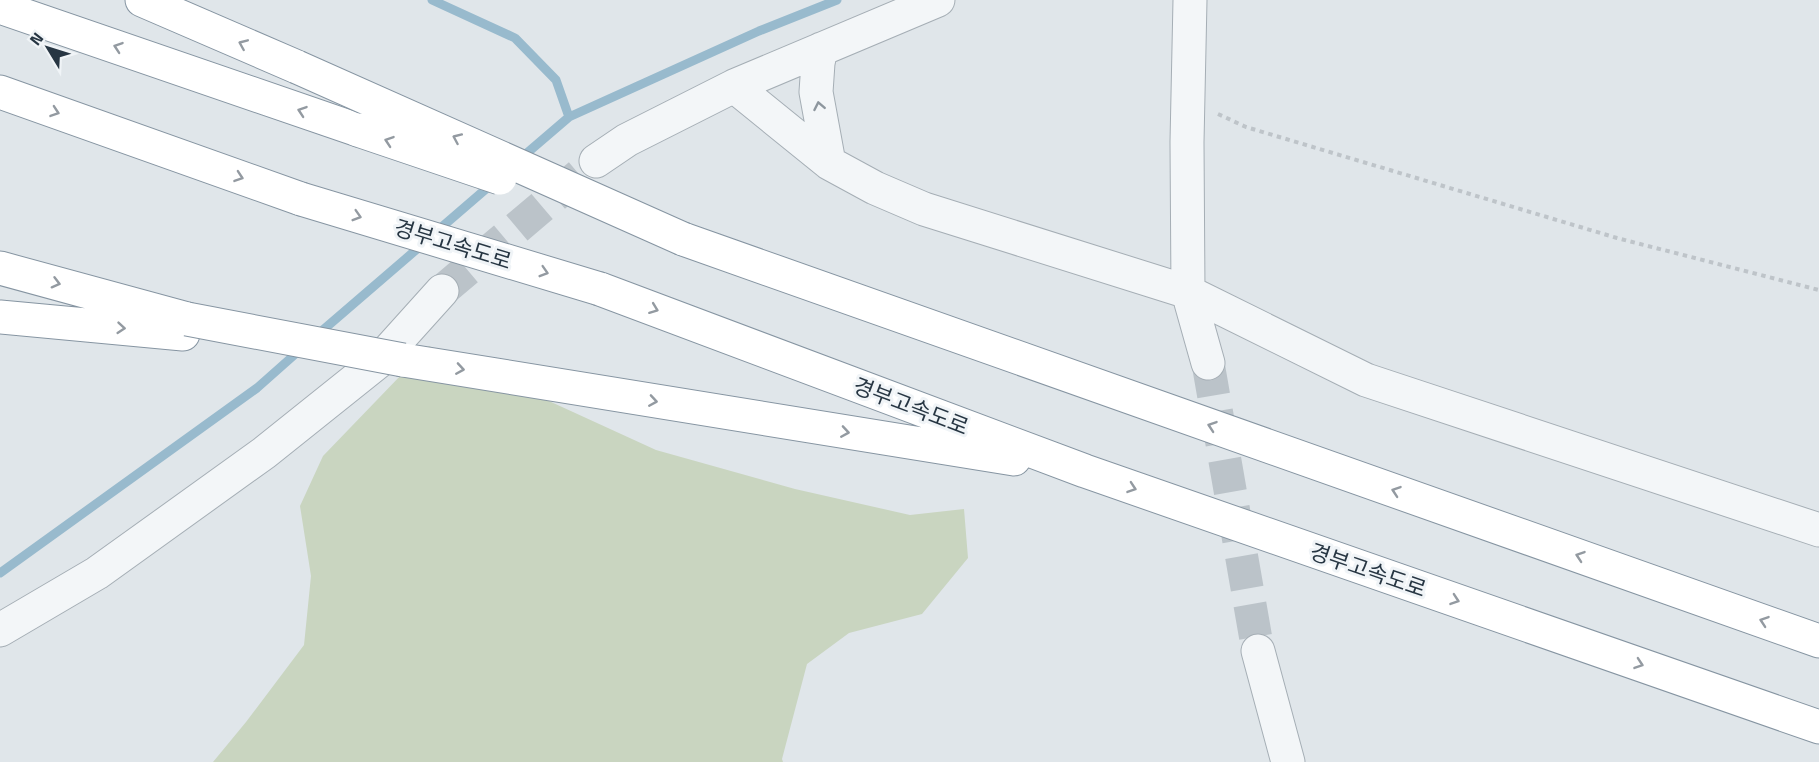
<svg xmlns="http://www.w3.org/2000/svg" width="1819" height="762" viewBox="0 0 1819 762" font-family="'Titillium Web','Noto Sans KR',sans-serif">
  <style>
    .green { fill: #c9d5c0 }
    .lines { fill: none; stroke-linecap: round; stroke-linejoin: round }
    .stream { stroke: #98bacd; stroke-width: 9 }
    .minor-tunnel { stroke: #bbc3c9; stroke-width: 33; stroke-dasharray: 33 16; stroke-linecap: butt }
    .minor-casing { stroke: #a5aeb5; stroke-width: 35 }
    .highway-casing { stroke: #8695a2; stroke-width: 35 }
    .path { stroke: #bec4c9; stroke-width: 4; stroke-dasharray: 4.5 4.5; stroke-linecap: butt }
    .minor { stroke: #f3f6f8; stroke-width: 33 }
    .highway { stroke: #fff; stroke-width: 33 }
    .highway-bridge-casing { stroke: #8695a2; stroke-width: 35; stroke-linecap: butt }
    .highway-bridge { stroke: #fff; stroke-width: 33 }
    .oneway { stroke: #939aa1 }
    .oneway2 { stroke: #8d969e }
    .labels { text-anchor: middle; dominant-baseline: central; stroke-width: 6; stroke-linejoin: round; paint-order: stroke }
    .street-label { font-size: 22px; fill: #273643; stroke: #f0f4f7 }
  </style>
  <rect width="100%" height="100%" fill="#e0e6ea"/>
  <path class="green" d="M429,346l227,104 139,39 115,26 54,-6 4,49 -46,56 -73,19 -42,31 -25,95 1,3h-570l33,-40 58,-77 7,-69 -11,-70 23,-50z"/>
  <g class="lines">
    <path class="stream" d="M432,0l83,38 41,42 13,37
      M520,159l49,-42 190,-86 78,-31
      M436,232l58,-50
      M316,336l108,-93
      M0,573l257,-185 44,-39"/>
    <path class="minor-tunnel" d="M442,291l154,-130
      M1208,363l50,288"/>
    <defs>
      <path id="minor" d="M1190,0l-3,142 1,150 20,71
        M821,49l-3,14 -2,29 13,71
        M734,86l204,-86
        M596,161l31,-21 107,-54 95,77 46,25 49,21 264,83 178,88 453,150
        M0,630l97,-57 167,-120 115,-92 63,-70
        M1258,651l30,111"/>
      <path id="highway" d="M142,0l155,67
        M0,7l358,123
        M0,92l301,107
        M683,239l1136,402
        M0,268l187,51
        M600,289l485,182 734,256
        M0,317l183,17
        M403,360l611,99"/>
    </defs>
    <use href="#minor" class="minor-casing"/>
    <use href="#highway" class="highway-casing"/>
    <path class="path" d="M1218,114l28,13 371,111 202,52"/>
    <use href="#minor" class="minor"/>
    <use href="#highway" class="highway"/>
    <defs>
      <path id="highway-bridge" d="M297,67l386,172
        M358,130l142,48
        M301,199l299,90
        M187,319l216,41"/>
    </defs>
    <use href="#highway-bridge" class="highway-bridge-casing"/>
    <use href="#highway-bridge" class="highway-bridge"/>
  </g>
  <defs><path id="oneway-chevron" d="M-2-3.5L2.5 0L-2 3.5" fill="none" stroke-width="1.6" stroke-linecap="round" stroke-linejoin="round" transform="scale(1.5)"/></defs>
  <g class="oneway">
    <use href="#oneway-chevron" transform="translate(243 44) rotate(-157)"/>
    <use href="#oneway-chevron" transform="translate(118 47) rotate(-161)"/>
    <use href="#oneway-chevron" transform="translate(302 111) rotate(-161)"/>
    <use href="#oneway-chevron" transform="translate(55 112) rotate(19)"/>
    <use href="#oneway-chevron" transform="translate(457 138) rotate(-156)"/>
    <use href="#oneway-chevron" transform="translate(389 141) rotate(-161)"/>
    <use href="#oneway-chevron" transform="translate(239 177) rotate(19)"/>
    <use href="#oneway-chevron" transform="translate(357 216) rotate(17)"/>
    <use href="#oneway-chevron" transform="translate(544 272) rotate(17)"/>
    <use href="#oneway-chevron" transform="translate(56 283) rotate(15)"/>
    <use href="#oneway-chevron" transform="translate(654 309) rotate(21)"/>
    <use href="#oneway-chevron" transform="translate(121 328) rotate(5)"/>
    <use href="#oneway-chevron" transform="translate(460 369) rotate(9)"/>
    <use href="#oneway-chevron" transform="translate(653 401) rotate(9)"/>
    <use href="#oneway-chevron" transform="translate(1212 426) rotate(-161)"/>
    <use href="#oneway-chevron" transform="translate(845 432) rotate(9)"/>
    <use href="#oneway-chevron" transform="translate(1132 488) rotate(19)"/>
    <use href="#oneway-chevron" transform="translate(1396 491) rotate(-161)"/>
    <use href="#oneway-chevron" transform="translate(1580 556) rotate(-161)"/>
    <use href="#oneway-chevron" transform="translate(1455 600) rotate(19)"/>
    <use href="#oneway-chevron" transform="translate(1764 621) rotate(-161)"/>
    <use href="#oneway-chevron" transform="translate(1639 664) rotate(19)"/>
  </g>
  <use class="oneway2" href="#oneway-chevron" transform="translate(819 106) rotate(-101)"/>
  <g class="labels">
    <g class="street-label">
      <text transform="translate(453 244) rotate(17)">경부고속도로</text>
      <text transform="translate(911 406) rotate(21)">경부고속도로</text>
      <text transform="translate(1368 570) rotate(19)">경부고속도로</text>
    </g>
  </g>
  <g transform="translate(48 48) rotate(308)" stroke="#f0f4f7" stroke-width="4.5" paint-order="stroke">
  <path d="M0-4.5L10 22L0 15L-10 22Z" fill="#273643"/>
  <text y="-9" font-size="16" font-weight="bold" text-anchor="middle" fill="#273643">N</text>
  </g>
</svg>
